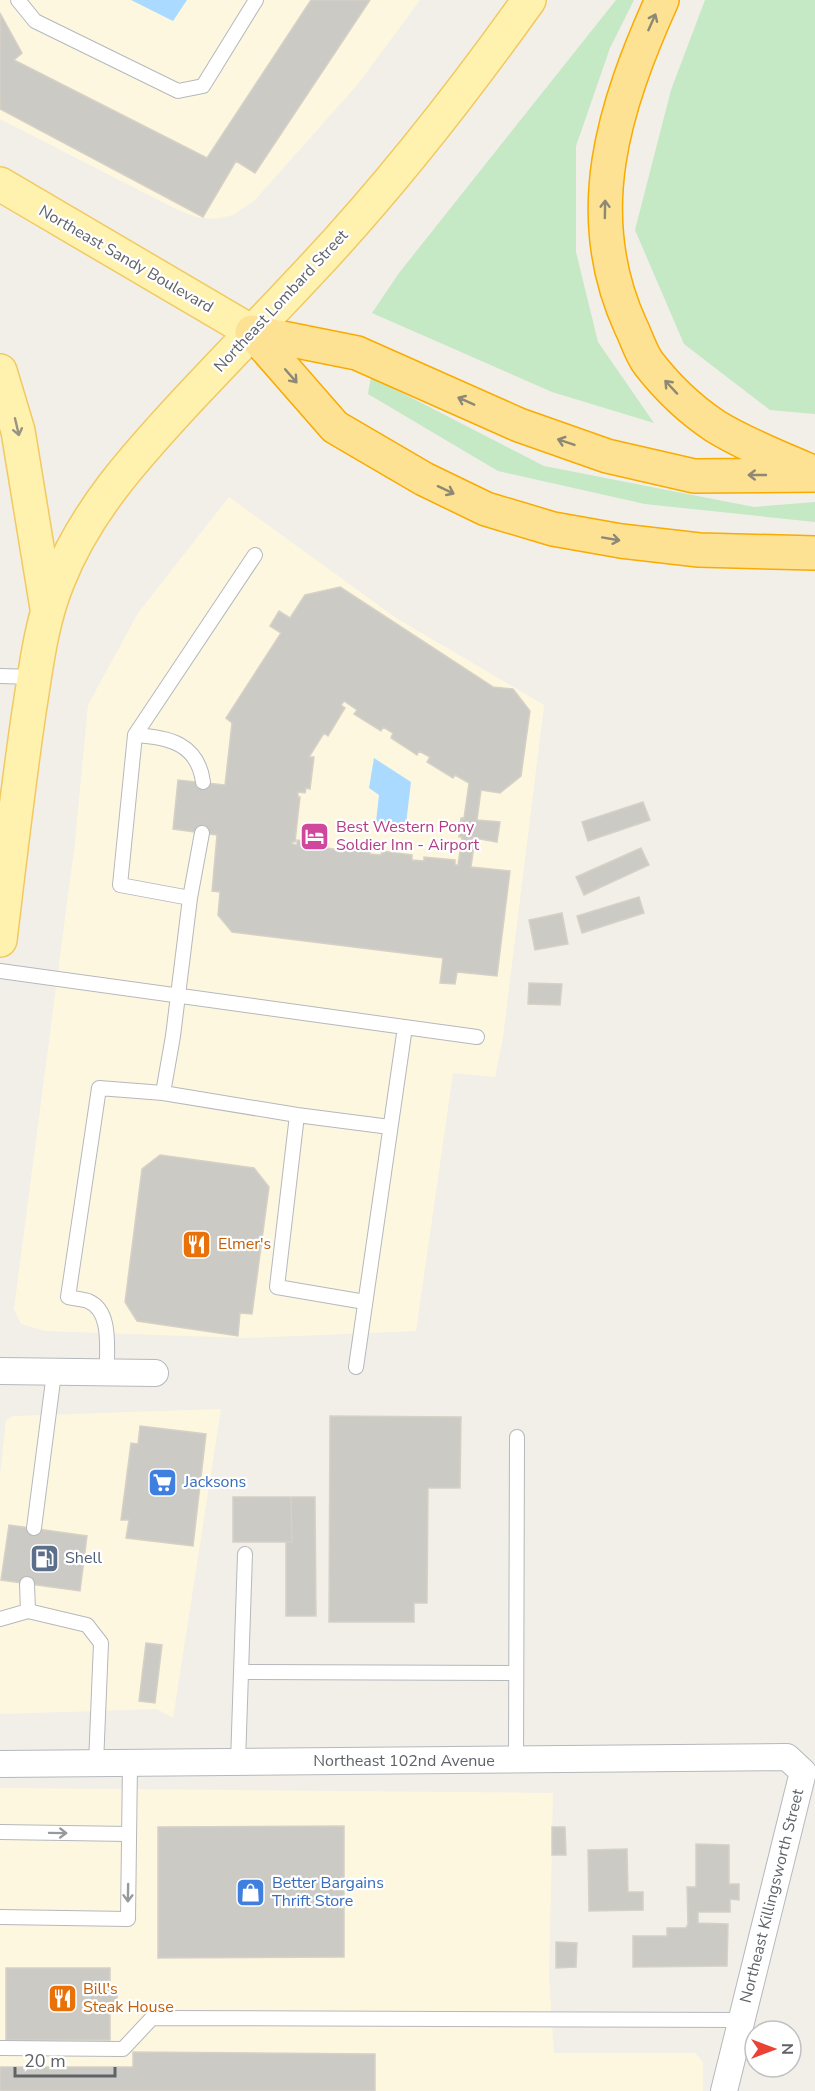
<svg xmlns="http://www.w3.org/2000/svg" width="815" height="2091" viewBox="0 0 815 2091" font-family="'Nunito Sans',sans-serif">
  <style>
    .commercial { fill: #fef7e0 }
    .green { fill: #c5e8c5 }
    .water { fill: #aadaff }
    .building { fill: #cccac5; stroke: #d6d1c6; stroke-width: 1.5; fill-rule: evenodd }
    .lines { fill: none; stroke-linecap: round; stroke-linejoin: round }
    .lane-casing { stroke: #b5b8bc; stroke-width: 16 }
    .street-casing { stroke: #b5b8bc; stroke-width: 28 }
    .primary-casing { stroke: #f2c960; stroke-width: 36 }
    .highway-casing { stroke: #f9ab00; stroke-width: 36 }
    .lane { stroke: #fff; stroke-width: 14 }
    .street { stroke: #fff; stroke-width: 26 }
    .primary { stroke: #fff2af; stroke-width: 33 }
    .highway { stroke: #fde293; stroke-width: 33 }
    .oneway { stroke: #8e8975 }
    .oneway2 { stroke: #979581 }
    .oneway3 { stroke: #979a9d }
    .labels { text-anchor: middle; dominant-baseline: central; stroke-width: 4.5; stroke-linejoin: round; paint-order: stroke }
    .street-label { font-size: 16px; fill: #5f6368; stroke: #fff }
    .hotel-label { font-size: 16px; fill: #b23c85; stroke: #fff; text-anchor: start }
    .food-label { font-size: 16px; fill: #c56008; stroke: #fff; text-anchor: start }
    .shop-label { font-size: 16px; fill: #366cbe; stroke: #fff; text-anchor: start }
    .service-label { font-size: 16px; fill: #4e5e75; stroke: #fff; text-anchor: start }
  </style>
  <rect width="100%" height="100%" fill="#f1efe8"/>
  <path class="commercial" d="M0,0h420l-62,84 -103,116 -22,15 -19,4 -18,-2 -20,-8 -176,-90z
    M229,497l167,121 148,87 -41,332 -8,40 -42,-4 -37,258 -171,7 -200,-7 -24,-7 -7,-15 61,-467 13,-137 50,-92z
    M221,1409l-48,309 -16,-9 -157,5v-239l6,-55 7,-4z
    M0,1788l553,5 -4,184 5,76h141l8,9v29h-703z"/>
  <path class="green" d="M616,0h18l-24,48 -34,98v106l22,90 56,81 -102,-31 -180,-79 27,-40z
    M705,0h110v414l-45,-4 -86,-66 -49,-114 36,-140z
    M371,377l173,89 210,41 61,-5v20l-170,-18 -147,-33 -130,-77z"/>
  <path class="water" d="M131,0h56l-14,21z
    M374,758l37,24 -5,42 -3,3 -27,-5 3,-27 -10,-7z"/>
  <path class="building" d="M311,0h59l-115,173 -19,-12 -33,56 -203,-108v-96l22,40 -8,7 193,98z
    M340,587l153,100 20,2 17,22 -9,65 -21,17 -19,-3 -4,30 23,2 -3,20 -22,-4 -4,29 39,4 -13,105 -40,-4 -2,12 -15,-1 3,-25 -211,-26 -14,-17 2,-23 -8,-1 5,-56 -44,-6 5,-49 47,5 7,-62 -6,-5 55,-85 -11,-7 9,-15 11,7 15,-23zM344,701l13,9 -3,4 27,17 2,-4 10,6 -2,5 26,17 2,-4 11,6 -3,5 26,16 2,-3 14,8 -5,35h-3l-2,19h3l-4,28h-3v-5l-31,-3v4l-12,-1v-5l-30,-4 -1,4 -11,-1v-5l-31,-4v5l-12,-2 1,-4 -31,-4v5l-5,-1v-2h3l5,-45h-2v-5l7,1 1,-5 4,1 4,-32h-5l15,-24 4,3 17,-28 -4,-3z
    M643,802l7,18 -62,21 -6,-19z
    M641,848l8,17 -65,30 -8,-18z
    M639,897l5,16 -62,20 -5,-17z
    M562,913l6,31 -33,6 -6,-30z
    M529,983l33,1 -2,21 -32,-1z
    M160,1155l94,13 15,19 -17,127 -12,-1 -2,23 -101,-15 -12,-19 17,-133z
    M330,1416l131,1 -1,71h-32l-1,115h-13v19h-85z
    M140,1426l66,8 -13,112 -67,-8 3,-18h-8l10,-77 7,1z
    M233,1497h58l1,45h-59z
    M291,1497h24l1,119h-30v-74h6z
    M9,1525l78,11 -7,55 -79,-11z
    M146,1643l16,2 -7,58 -16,-2z
    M344,1826v131l-186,1v-131z
    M552,1827h13l1,28h-14z
    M696,1844l33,1v39h10v16l-9,-1v13h-32v11l30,1 -1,42 -94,1v-31h34v-8h19l2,-4 -1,-37h9z
    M627,1849l1,43h15v18l-54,1 -1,-61z
    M556,1942l21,1 -1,24 -20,1z
    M6,1968h104v20h7v20h-7v32h-104z
    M133,2052l242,2v37h-375v-24h133z"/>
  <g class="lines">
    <defs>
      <path id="lane" d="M18,0l17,21 143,70 25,-5 53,-86
        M0,676l35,1
        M135,735c34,2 63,9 68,47
        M190,898l12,-65
        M0,971l477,66
        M163,1093l10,-57 17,-138 -70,-13 15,-150 120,-180
        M297,1115l-20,172 88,15
        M356,1367l49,-340
        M107,1373c-1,-22 6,-62 -19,-72 -6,-2 -13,-2 -20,-4l31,-209 64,5 134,22 93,12
        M34,1528l20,-155
        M27,1584l1,27 59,14 14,18 -5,121
        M0,1619l28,-8
        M241,1672l275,1
        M516,1760l1,-323
        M238,1762l7,-208
        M0,1832l129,2
        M0,1917l128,2 2,-156
        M0,2048l123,1 29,-31 590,2"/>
      <path id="street" d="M0,1371l155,2
        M0,1764l787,-7 16,15 -79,319"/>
      <path id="primary" d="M0,184l252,148
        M0,371l18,60 29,177
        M0,940c9,-76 18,-153 29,-228 7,-44 12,-90 29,-131 27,-69 77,-124 126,-177 42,-45 85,-89 127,-134 80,-85 151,-176 218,-270"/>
      <path id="highway" d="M662,0c-48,107 -83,214 -31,327 6,12 10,27 18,37 18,23 42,46 66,62 29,18 63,31 95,45
        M252,332l83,95 89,52 62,30 67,20 68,12 78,9 116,3
        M252,332l105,21 162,72 88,31 87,20 121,-1"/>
    </defs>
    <use href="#lane" class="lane-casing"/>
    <use href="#street" class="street-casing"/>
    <use href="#primary" class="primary-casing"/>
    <use href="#highway" class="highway-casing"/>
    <use href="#lane" class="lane"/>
    <use href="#street" class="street"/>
    <use href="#primary" class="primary"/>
    <use href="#highway" class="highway"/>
  </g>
  <defs><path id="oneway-shaft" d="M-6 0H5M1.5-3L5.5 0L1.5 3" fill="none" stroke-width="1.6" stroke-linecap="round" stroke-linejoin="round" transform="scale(1.5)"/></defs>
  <g class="oneway">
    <use href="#oneway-shaft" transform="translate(652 22) rotate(-66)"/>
    <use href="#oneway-shaft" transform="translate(605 209) rotate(-89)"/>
    <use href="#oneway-shaft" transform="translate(291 376) rotate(49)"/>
    <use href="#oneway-shaft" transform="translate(671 387) rotate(-133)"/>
    <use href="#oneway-shaft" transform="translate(466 401) rotate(-156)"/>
    <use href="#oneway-shaft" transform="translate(566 442) rotate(-161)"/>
    <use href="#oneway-shaft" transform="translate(757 475) rotate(180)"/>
    <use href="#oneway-shaft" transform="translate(446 490) rotate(25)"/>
    <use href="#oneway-shaft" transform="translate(611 539) rotate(10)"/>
  </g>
  <use class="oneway2" href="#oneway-shaft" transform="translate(17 427) rotate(77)"/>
  <g class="oneway3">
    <use href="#oneway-shaft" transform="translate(58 1833) rotate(1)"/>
    <use href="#oneway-shaft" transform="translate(128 1893) rotate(91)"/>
  </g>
  <defs>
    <symbol id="hotel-square" viewBox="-11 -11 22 22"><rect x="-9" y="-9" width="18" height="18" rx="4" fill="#d1479c" stroke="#fff"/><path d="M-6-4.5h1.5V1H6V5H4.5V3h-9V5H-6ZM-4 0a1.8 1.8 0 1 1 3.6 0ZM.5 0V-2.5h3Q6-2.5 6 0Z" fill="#fff"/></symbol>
    <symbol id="restaurant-square" viewBox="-11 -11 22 22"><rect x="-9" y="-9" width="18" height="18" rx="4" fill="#e8710a" stroke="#fff"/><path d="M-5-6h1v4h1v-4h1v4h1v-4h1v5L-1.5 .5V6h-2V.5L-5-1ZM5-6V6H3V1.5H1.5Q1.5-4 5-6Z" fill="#fff"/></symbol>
    <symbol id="supermarket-square" viewBox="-11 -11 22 22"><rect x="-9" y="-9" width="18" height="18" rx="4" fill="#3f7fe0" stroke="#fff"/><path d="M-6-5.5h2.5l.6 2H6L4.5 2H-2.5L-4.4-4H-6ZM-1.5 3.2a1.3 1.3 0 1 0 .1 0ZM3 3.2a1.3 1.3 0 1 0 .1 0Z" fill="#fff"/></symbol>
    <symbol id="fuel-square" viewBox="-11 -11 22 22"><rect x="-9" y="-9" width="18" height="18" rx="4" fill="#5c6f8a" stroke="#fff"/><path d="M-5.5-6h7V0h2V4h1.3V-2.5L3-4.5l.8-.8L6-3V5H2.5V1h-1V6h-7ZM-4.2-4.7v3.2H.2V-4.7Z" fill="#fff"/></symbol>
    <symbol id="shop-square" viewBox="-11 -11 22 22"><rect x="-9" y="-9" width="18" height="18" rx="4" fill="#3f7fe0" stroke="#fff"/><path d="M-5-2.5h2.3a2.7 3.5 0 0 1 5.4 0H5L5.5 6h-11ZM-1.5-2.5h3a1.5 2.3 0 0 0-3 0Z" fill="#fff"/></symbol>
  </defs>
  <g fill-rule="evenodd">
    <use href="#hotel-square" x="298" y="820" width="33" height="33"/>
    <use href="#restaurant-square" x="180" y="1228" width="33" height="33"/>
    <use href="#supermarket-square" x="146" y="1466" width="33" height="33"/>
    <use href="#fuel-square" x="28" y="1542" width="33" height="33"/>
    <use href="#shop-square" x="234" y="1876" width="33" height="33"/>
    <use href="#restaurant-square" x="46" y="1982" width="33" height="33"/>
  </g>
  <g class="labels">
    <g class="street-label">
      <text transform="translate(126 259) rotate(30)">Northeast Sandy Boulevard</text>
      <text transform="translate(281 301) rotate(-47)">Northeast Lombard Street</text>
      <text x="404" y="1761">Northeast 102nd Avenue</text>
      <text transform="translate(772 1896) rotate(-76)">Northeast Killingsworth Street</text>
    </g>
    <g class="hotel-label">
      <text x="336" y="827">Best Western Pony<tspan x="336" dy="18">Soldier Inn - Airport</tspan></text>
    </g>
    <g class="food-label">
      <text x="218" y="1244">Elmer's</text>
      <text x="83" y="1989">Bill's<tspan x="83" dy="18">Steak House</tspan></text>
    </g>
    <g class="shop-label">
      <text x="184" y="1482">Jacksons</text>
      <text x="272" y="1883">Better Bargains<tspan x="272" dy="18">Thrift Store</tspan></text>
    </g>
    <g class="service-label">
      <text x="65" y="1558">Shell</text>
    </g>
  </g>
  <g transform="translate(773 2049) rotate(90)"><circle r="28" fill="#ffffff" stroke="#bfc1c3" stroke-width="1.5"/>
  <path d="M0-4.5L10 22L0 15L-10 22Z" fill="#ea4335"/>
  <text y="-9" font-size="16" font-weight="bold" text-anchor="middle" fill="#5f6368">N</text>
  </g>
  <path d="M15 2067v9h100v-9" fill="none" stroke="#5f6368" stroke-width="3"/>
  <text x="24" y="2067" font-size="18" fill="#5f6368" stroke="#ffffff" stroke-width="4.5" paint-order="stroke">20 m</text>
</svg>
